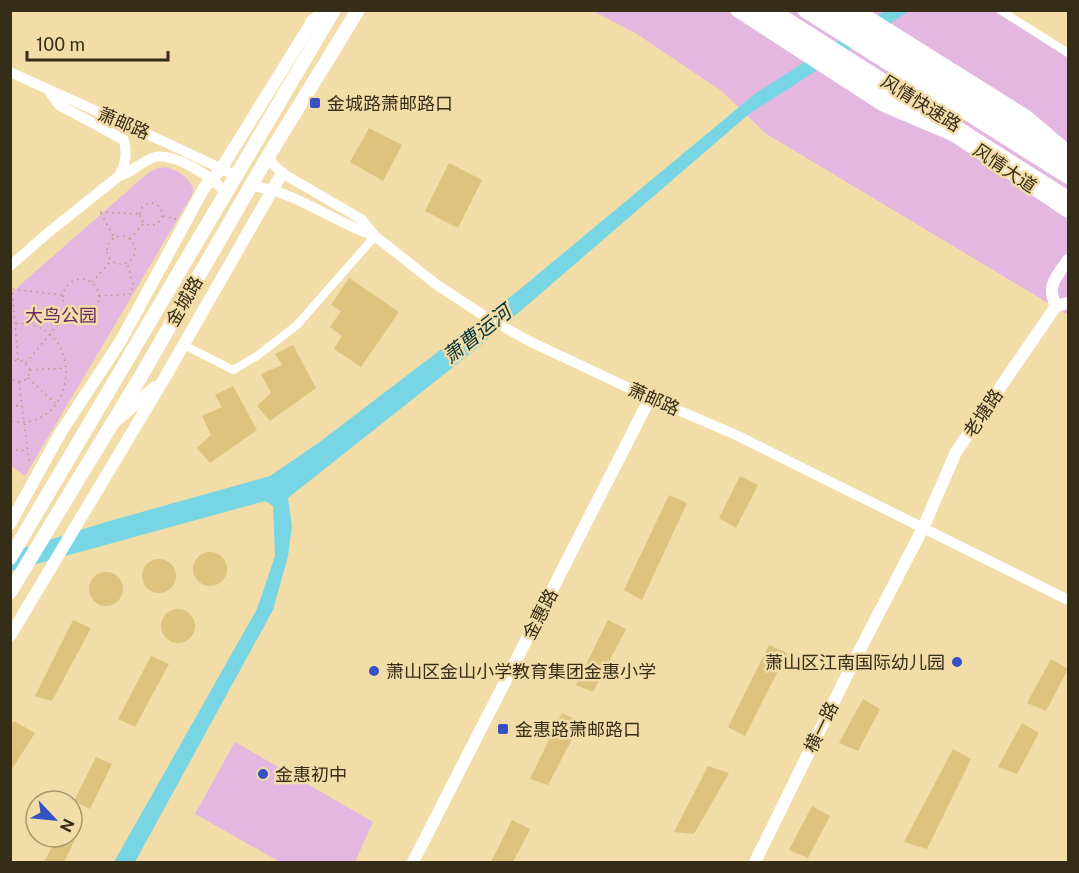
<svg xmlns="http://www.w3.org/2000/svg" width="1079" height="873" viewBox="0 0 1079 873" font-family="'Public Sans','Noto Sans SC',sans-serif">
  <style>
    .green { fill: #e3b7e0 }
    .water { fill: #78d6e4 }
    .building { fill: #dec37f }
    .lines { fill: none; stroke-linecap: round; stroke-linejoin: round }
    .path { stroke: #af9e74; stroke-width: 1.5; stroke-dasharray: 1.5 4.5; stroke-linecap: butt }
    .minor { stroke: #fff; stroke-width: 8 }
    .tertiary { stroke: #fff; stroke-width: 10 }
    .secondary { stroke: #fff; stroke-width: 12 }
    .primary { stroke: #fff; stroke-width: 14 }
    .trunk { stroke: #fff; stroke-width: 14 }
    .poi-dot { fill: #3551c3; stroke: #f2dca7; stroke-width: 2 }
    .labels { text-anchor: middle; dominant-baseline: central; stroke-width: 5; stroke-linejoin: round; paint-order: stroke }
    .poi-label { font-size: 18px; fill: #352d17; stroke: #f2dca7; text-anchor: start }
    .street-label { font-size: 18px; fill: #352d17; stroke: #f2dca7 }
    .park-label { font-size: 18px; fill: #682966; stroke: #f2dca7 }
    .water-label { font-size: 20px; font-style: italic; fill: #05353b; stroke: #f2dca7 }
  </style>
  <rect width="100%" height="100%" fill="#f2dca7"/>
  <path class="green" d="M593,11h407l68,42v262l-303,-182 -42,-41 -86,-58z
    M164,167c13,2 23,9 29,21l-1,7 -167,281 -14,-10v-173l137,-120 7,-4z
    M235,742l138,80 -18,40h-75l-85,-48z"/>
  <path class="water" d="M885,11h24l-160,103 -268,231 -193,153 4,28 -4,30 -15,54 -138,252h-21l143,-253 18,-53 -2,-50 -8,-5 -254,70v-19l95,-30 164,-46 51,-35 198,-151 237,-197z"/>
  <path class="building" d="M369,128l33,17 -19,36 -33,-19z
    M449,163l33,17 -24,48 -33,-17z
    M349,278l50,34 -38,55 -27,-18 8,-13 -12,-9 11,-16 -10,-6z
    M293,345l23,43 -46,33 -13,-15 14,-13 -10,-19 21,-9 -7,-11z
    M233,386l24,44 -47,33 -13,-15 14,-13 -9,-19 20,-9 -7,-12z
    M740,476l18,9 -22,43 -17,-10z
    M669,495l18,8 -45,97 -18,-10z
    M193 569a17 17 0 1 1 34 0a17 17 0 1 1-34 0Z
    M142 576a17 17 0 1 1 34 0a17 17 0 1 1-34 0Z
    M89 589a17 17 0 1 1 34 0a17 17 0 1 1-34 0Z
    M161 626a17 17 0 1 1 34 0a17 17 0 1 1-34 0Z
    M73,620l18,8 -39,73 -17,-5z
    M608,620l18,9 -33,63 -17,-7z
    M769,645l18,8 -42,83 -17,-9z
    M151,656l18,8 -34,63 -17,-8z
    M1051,659l17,10 -22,42 -19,-8z
    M863,699l17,10 -22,42 -19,-8z
    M562,713l19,9 -33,63 -18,-6z
    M14,721l21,12 -25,39v-45z
    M1022,723l17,10 -22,41 -19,-7z
    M953,749l18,10 -44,90 -23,-7z
    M96,757l16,7 -22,45 -16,-8z
    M708,766l21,7 -35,61 -20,-2z
    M812,806l18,10 -22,42 -19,-8z
    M72,820l10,5 -18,37h-20l13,-25h15z
    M512,820l18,9 -17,33h-22z"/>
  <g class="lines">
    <path class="path" d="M140 214a11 11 0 1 1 22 0a11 11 0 1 1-22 0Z
      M100,212l39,2
      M101,213l13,25
      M163,216l13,3
      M107 250a14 14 0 1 1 28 0a14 14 0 1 1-28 0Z
      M130,239l14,-16
      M63 297a18 18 0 1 1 36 0a18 18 0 1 1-36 0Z
      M92,282l19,-21
      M99,296l32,-2 2,-10 -6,-21
      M10,324c77,-10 72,110 0,97
      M18,360l-6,-71 50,6
      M26,363l42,-51
      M10,364l6,-4 7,1 7,9c-1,11 -11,15 -20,8
      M30,370l36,-2
      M28,378l27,25
      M19,382l10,80
      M10,405l11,1
      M10,449l17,2"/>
    <path class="minor" d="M1000,10l68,43
      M184,345l49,25 24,-14 40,-31 78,-89"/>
    <path class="tertiary" d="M10,72c76,35 152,67 226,104
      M49,91l10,14 65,35c3,14 2,23 -5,36
      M269,154l3,9 10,10 79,46 14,17 62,49 49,32 43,24 121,57 86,37 332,165
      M251,186c44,5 82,36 124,50
      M10,266l39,-34 70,-56c13,-4 21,-13 33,-18 19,-8 64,20 74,36"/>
    <path class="secondary" d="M858,10l169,106 41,35
      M1068,260c-12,18 -22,25 -12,46l12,-3
      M116,421l39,-34
      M10,524l51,-92 59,-90 84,-154 17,-19 91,-147
      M10,636l154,-257 118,-206
      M413,862l237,-464
      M755,862l96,-195 72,-139 33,-76 100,-146"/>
    <path class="primary" d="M757,10l129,84 46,26
      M826,10l213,135 29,23
      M312,22l18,-12
      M953,134l115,77
      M10,558l324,-548
      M10,592l131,-216 123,-213 94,-153"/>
    <path class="trunk" d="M737,10l145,94 82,35
      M772,10l296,188
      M804,10l264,167
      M845,10l213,141 10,10"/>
  </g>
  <g class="poi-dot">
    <rect x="309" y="97" width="12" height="12" rx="3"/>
    <circle cx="957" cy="662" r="6"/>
    <circle cx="374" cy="671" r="6"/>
    <rect x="497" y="723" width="12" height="12" rx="3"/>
    <circle cx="263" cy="774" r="6"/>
  </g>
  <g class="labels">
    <g class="poi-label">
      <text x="327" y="103">金城路萧邮路口</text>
      <text x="945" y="662" text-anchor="end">萧山区江南国际幼儿园</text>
      <text x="386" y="671">萧山区金山小学教育集团金惠小学</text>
      <text x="515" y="729">金惠路萧邮路口</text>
      <text x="275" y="774">金惠初中</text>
    </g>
    <g class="street-label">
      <text transform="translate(921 103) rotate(32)">风情快速路</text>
      <text transform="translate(124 123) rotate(23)">萧邮路</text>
      <text transform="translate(1005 168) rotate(34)">风情大道</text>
      <text transform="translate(184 301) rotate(-60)">金城路</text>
      <text transform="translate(654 399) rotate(24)">萧邮路</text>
      <text transform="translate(983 413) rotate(-56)">老塘路</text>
      <text transform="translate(540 614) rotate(-63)">金惠路</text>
      <text transform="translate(821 727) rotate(-64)">横一路</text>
    </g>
    <g class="park-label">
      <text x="61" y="315">大鸟公园</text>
    </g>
    <g class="water-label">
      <text transform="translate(477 334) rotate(-38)">萧曹运河</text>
    </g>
  </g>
  <rect width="1079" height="873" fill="none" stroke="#352d17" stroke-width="24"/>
  <g transform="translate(54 819) rotate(116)"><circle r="28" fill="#f2dca7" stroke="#a6966d" stroke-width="1.5"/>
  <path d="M0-4.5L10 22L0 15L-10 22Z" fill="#3551c3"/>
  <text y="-9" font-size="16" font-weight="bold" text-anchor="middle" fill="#352d17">N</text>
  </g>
  <path d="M27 51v9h141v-9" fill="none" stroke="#352d17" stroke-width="3"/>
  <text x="36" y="51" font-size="18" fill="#352d17" stroke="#f2dca7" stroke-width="4.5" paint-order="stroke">100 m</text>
</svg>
